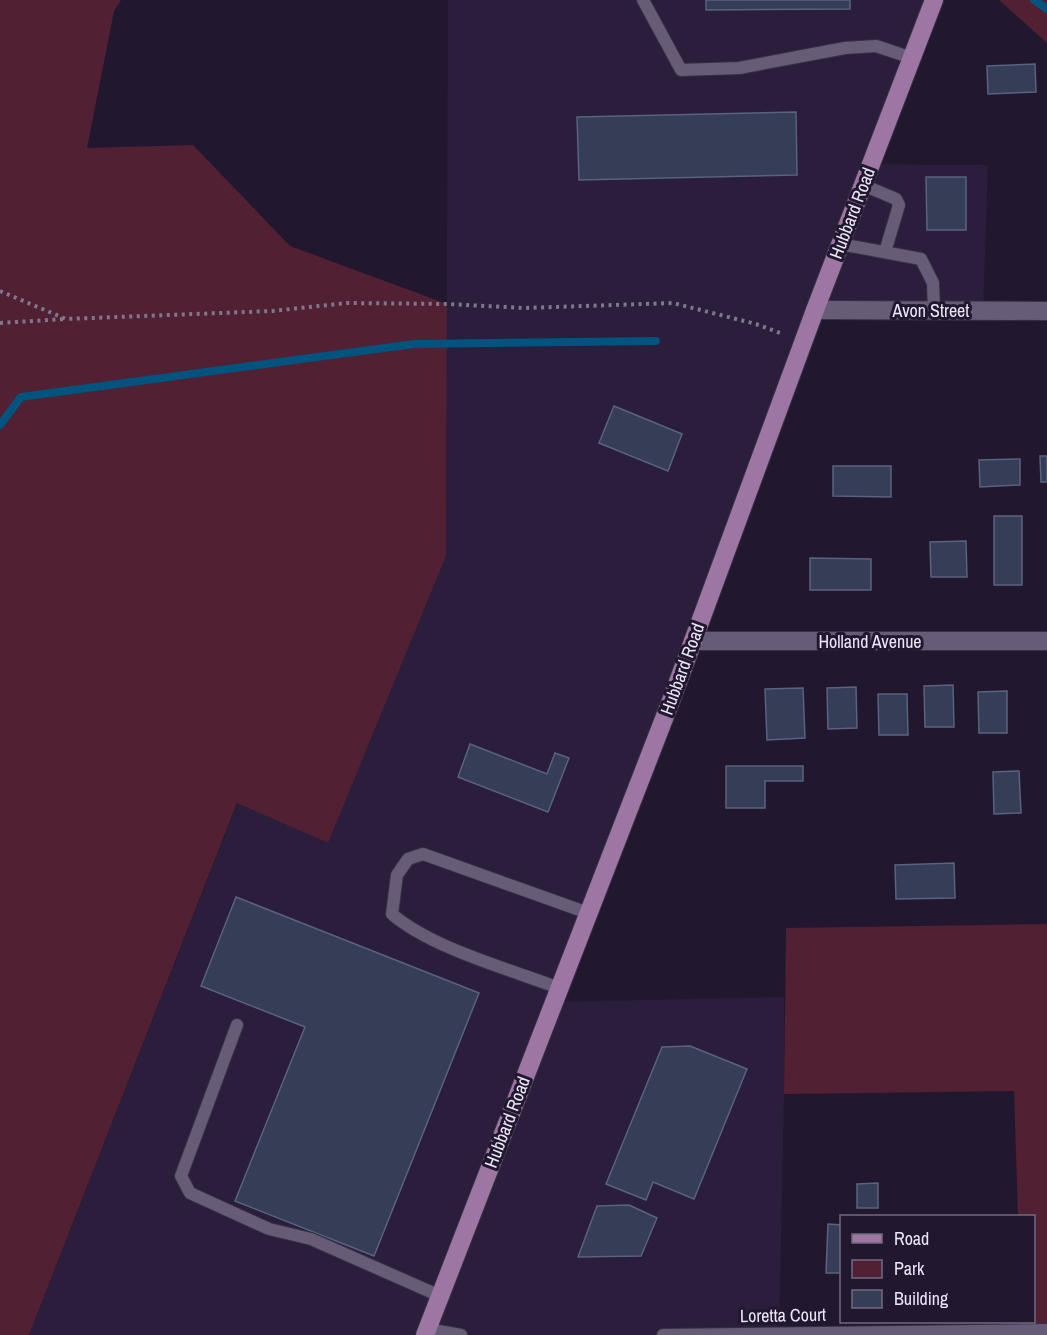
<svg xmlns="http://www.w3.org/2000/svg" width="1047" height="1335" viewBox="0 0 1047 1335" font-family="'Archivo Narrow',sans-serif">
  <style>
    .built { fill: #2a1e3c }
    .green { fill: #512032 }
    .lines { fill: none; stroke-linecap: round; stroke-linejoin: round }
    .stream { stroke: #02537d; stroke-width: 8 }
    .building { fill: #353d57; stroke: #59627e; stroke-width: 1.5 }
    .lane-casing { stroke: #383144; stroke-width: 14 }
    .street-casing { stroke: #383144; stroke-width: 20 }
    .primary-casing { stroke: #383144; stroke-width: 20 }
    .path { stroke: #7f788c; stroke-width: 4; stroke-dasharray: 3 4.5; stroke-linecap: butt }
    .lane { stroke: #665c78; stroke-width: 12 }
    .street { stroke: #665c78; stroke-width: 18 }
    .primary { stroke: #9e76a3; stroke-width: 18 }
    .labels { text-anchor: middle; dominant-baseline: central; stroke-width: 6; stroke-linejoin: round; paint-order: stroke }
    .street-label { font-size: 18px; fill: #ece6f7; stroke: #211830 }
  </style>
  <rect width="100%" height="100%" fill="#211830"/>
  <path class="built" d="M448,0h486l-62,164 116,1 -5,146 -169,-1 -260,692 230,-5v97l-5,239 -116,2h-634l209,-533 89,41 119,-287z"/>
  <path class="green" d="M0,0h121l-7,11 -27,137 106,-3 97,101 157,58 -1,252 -118,287 -91,-40 -208,532h-29z
    M999,0h48v43z
    M1047,924v406l-26,1v-9h13v-106h-16l-4,-125 -230,3 2,-166z"/>
  <g class="lines">
    <path class="stream" d="M1034,0l13,9
      M0,425l21,-28 393,-53 242,-3"/>
  </g>
  <path class="building" d="M706,0h144v9l-144,1z
    M1035,64l1,28 -48,2 -1,-28z
    M796,112l1,63 -218,5 -2,-63z
    M926,177h40v53h-39z
    M614,406l68,28 -14,37 -69,-28z
    M1040,456h7v26h-6z
    M1020,459v26l-40,2 -1,-27z
    M833,466h58v31l-58,-1z
    M994,516h28v69h-28z
    M966,541l1,36h-36l-1,-35z
    M810,558l61,1v31h-61z
    M953,685l1,42h-29l-1,-41z
    M856,687l1,41 -29,1 -1,-41z
    M803,688l2,50 -38,2 -2,-51z
    M1007,691v42h-28l-1,-41z
    M878,694h29l1,41h-29z
    M470,744l77,30 8,-21 14,5 -21,54 -90,-35z
    M726,766h77v15h-38v27h-39z
    M1019,771l2,42 -27,1 -1,-42z
    M954,863l1,35 -59,1 -1,-34z
    M236,897l243,96 -105,263 -139,-55 70,-174 -104,-41z
    M690,1046l57,23 -53,130 -41,-17 -7,18 -40,-16 56,-137z
    M878,1183v25h-21v-24z
    M629,1205l28,13 -16,38 -63,1 19,-51z
    M828,1224l14,1v48h-16z"/>
  <g class="lines">
    <defs>
      <path id="lane" d="M643,0l38,70 58,-2 106,-20 31,-2 36,12
        M863,185l33,14 3,6 -14,47
        M840,244l81,15 12,24 1,27
        M559,988c-50,-19 -128,-40 -167,-74l5,-39 11,-16 15,-5 165,59
        M237,1025l-56,151 9,17 79,36 42,10 129,57
        M427,1329l34,6
        M663,1335l384,-5"/>
      <path id="street" d="M815,310l232,1
        M693,641h354"/>
      <path id="primary" d="M425,1335l247,-637 143,-388 119,-310"/>
    </defs>
    <use href="#lane" class="lane-casing"/>
    <use href="#street" class="street-casing"/>
    <use href="#primary" class="primary-casing"/>
    <path class="path" d="M0,291l66,28 206,-8 75,-8 100,1 77,4 149,-5 83,21 27,10
      M0,323l65,-4"/>
    <use href="#lane" class="lane"/>
    <use href="#street" class="street"/>
    <use href="#primary" class="primary"/>
  </g>
  <g class="labels">
    <g class="street-label">
      <text transform="translate(852 213) rotate(-69)">Hubbard Road</text>
      <text x="931" y="310">Avon Street</text>
      <text x="870" y="641">Holland Avenue</text>
      <text transform="translate(682 669) rotate(-70)">Hubbard Road</text>
      <text transform="translate(507 1122) rotate(-69)">Hubbard Road</text>
      <text transform="translate(783 1315) rotate(-1)">Loretta Court</text>
    </g>
  </g>
  <rect x="840" y="1215" width="195" height="108" fill="#211830" stroke="#726a80" stroke-width="1.5"/>
  <rect x="852" y="1234" width="30" height="9" fill="#9e76a3" stroke="#726a80" stroke-width="1.5"/>
  <text x="894" y="1245" font-size="18" fill="#ece6f7">Road</text>
  <rect x="852" y="1260" width="30" height="18" fill="#512032" stroke="#726a80" stroke-width="1.5"/>
  <text x="894" y="1275" font-size="18" fill="#ece6f7">Park</text>
  <rect x="852" y="1290" width="30" height="18" fill="#353d57" stroke="#726a80" stroke-width="1.5"/>
  <text x="894" y="1305" font-size="18" fill="#ece6f7">Building</text>
</svg>
